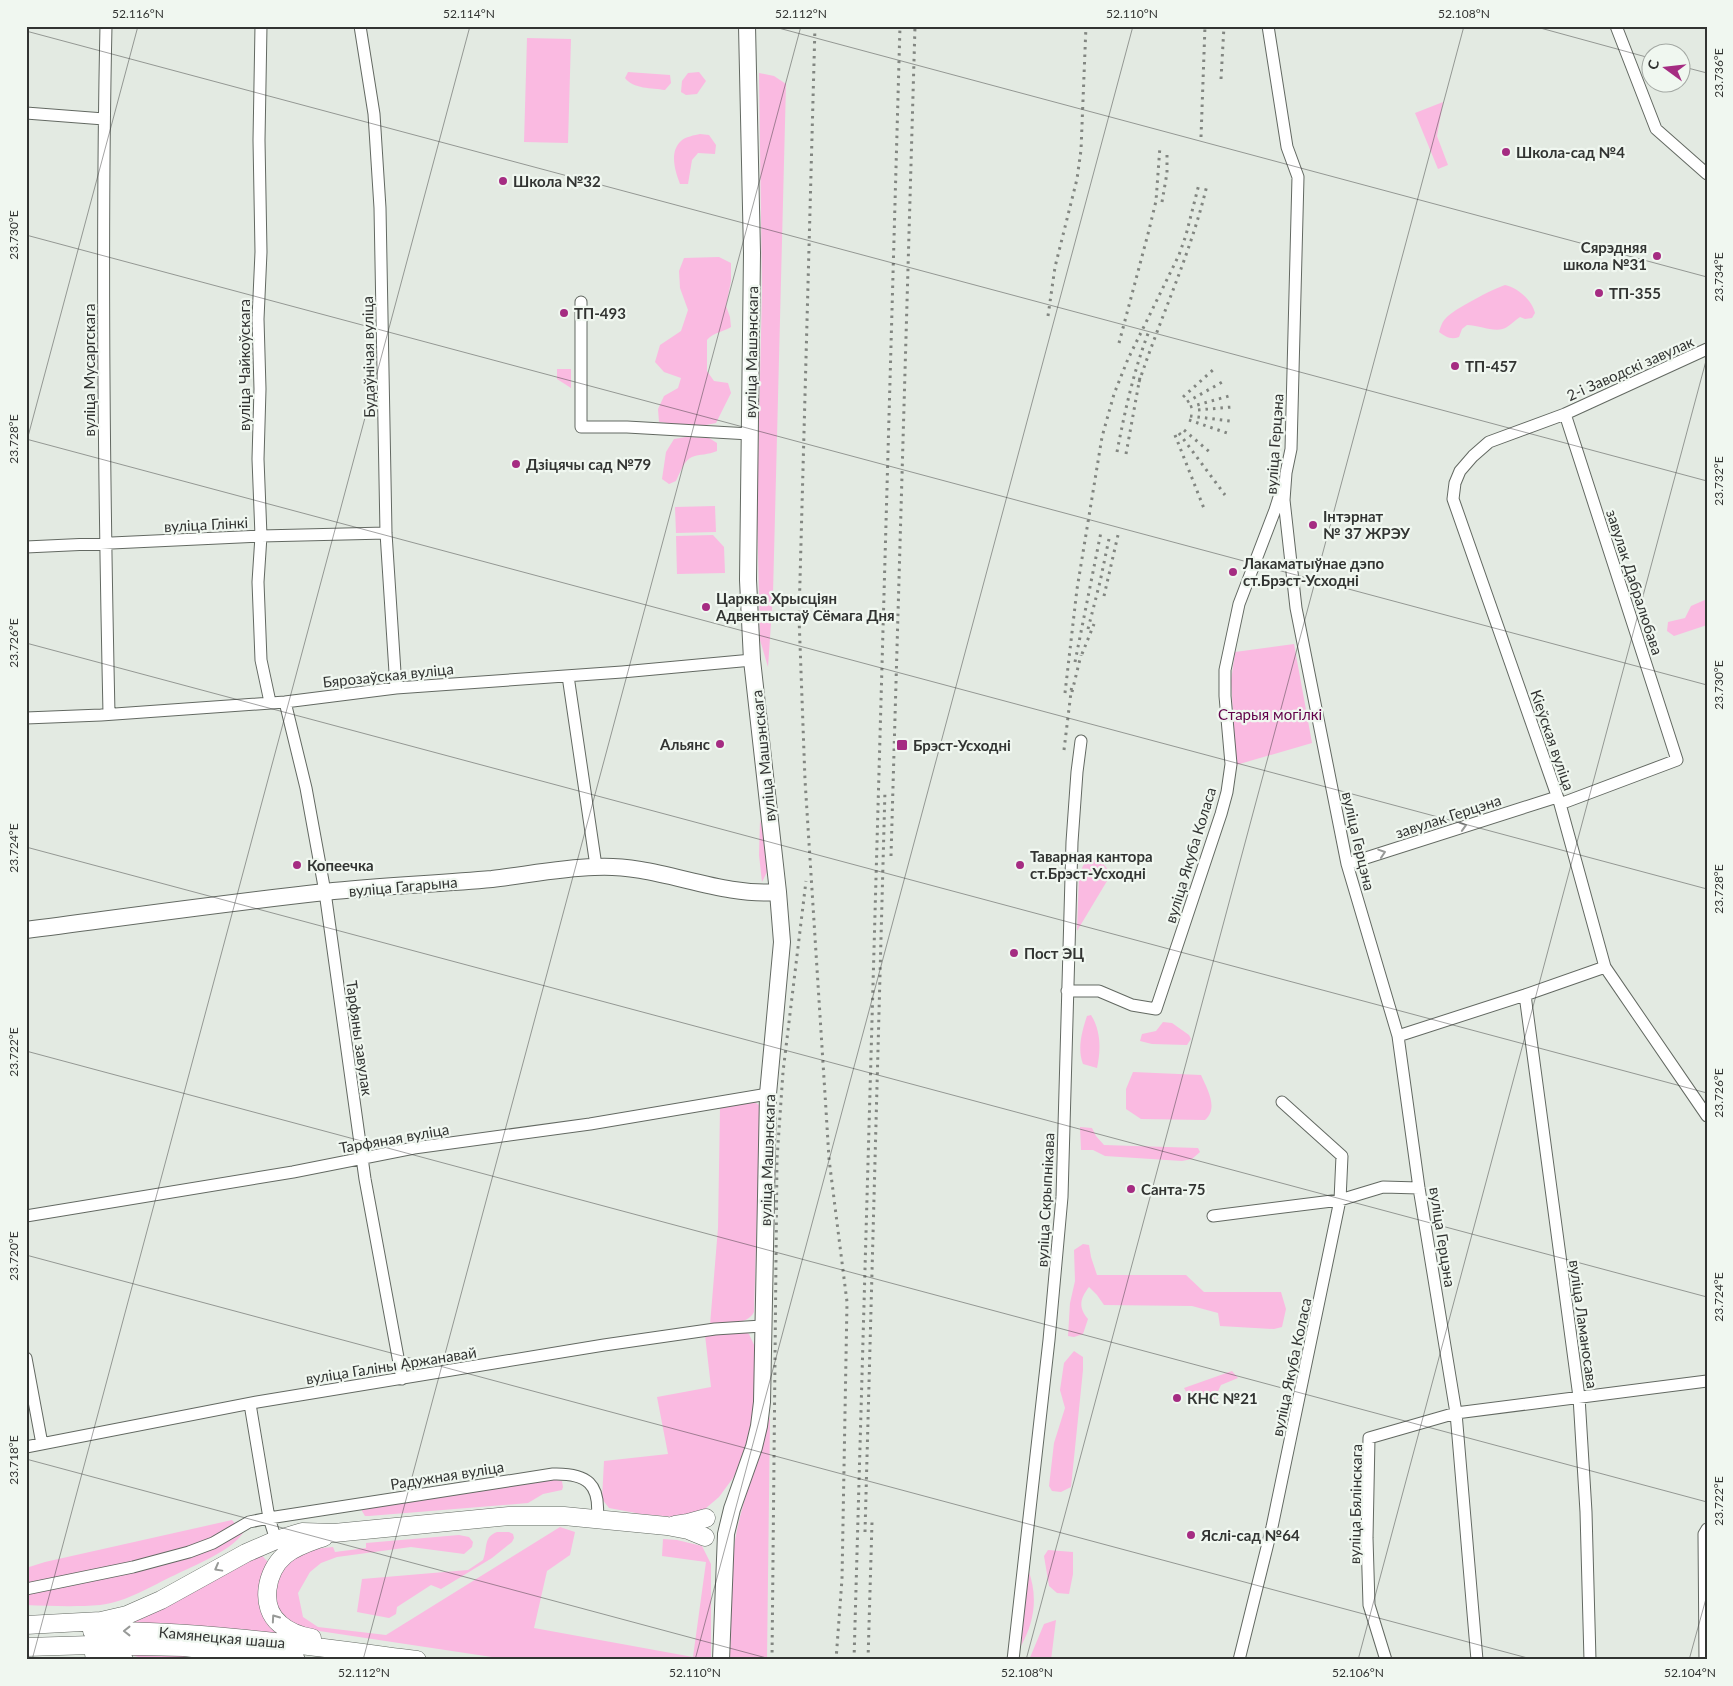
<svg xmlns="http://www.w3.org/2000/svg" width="1733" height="1686" viewBox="0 0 1733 1686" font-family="Lato,sans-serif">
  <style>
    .green { fill: #fabae1 }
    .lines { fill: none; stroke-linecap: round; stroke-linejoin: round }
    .street-casing { stroke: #636962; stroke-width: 13 }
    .secondary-casing { stroke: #636962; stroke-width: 18 }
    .primary-casing { stroke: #636962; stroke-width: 19 }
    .street { stroke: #fff; stroke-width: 11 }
    .secondary { stroke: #fff; stroke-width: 16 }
    .primary { stroke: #fff; stroke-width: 18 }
    .rail { stroke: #828681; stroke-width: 3; stroke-dasharray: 2.5 5; stroke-linecap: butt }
    .oneway { stroke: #989a98 }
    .ticks { fill: none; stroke: #323432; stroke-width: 1; stroke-opacity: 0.45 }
    .poi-dot { fill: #a52c82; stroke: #f0f7f0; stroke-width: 2 }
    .labels { text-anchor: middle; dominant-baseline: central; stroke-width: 4.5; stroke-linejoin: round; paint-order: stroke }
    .poi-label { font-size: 15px; font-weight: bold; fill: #323432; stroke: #f0f7f0; text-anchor: start }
    .street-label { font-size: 15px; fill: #323432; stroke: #f0f7f0 }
    .park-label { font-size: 15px; fill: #610049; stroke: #f0f7f0 }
    .neatline { fill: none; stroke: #323432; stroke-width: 2 }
    .ticks-label { font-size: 12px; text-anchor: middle; fill: #323432 }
  </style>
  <rect width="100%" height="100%" fill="#e3eae2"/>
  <path class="green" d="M527,38l44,1 -3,104 -44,-1z
    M628,72l42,3 1,8 -6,7c-13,-2 -32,-1 -40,-12z
    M699,72l7,9 -9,13 -11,1 -5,-3 1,-11 6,-8z
    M759,73l15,3 12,8 -13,510 -5,73 -8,-27 -3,-131 5,-218z
    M1443,102l-6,34 11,29 -10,4 -23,-56z
    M700,134l9,1 7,10 -1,9 -17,-1 -6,7 -4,24h-8c-5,-13 -11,-32 1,-43 4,-4 14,-6 19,-7z
    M719,257l12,6v18l-5,25 4,11 1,10c-8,5 -17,5 -24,13v31l7,10 14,2 3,10 -15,30 -20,4 -37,-5 -1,-13 6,-13 14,-8 3,-10 -17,-6 -9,-10 5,-17 21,-14 7,-21 -8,-22 -1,-17 5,-13z
    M1505,285c13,3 27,15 30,28l-3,5 -7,1 -5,-2c-5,3 -8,7 -13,10 -10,7 -28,-2 -40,-2l-5,4 -3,8c-8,3 -13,0 -20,-5 2,-6 3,-10 7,-14 8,-9 47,-29 59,-33z
    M557,369h14v19l-14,-9z
    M686,437l23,1 8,5v8c-9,4 -17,3 -25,6 -8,3 -12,16 -16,24l-7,3 -7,-5 4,-27 8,-13z
    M715,506l1,26 -40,1 -1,-26z
    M713,535l11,12 1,26 -48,1 -1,-38z
    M1707,599v26l-33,11 -7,-5 1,-9 17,-4 6,-12z
    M1294,644l18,99 -76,22 -5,-84 4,-29z
    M760,820l6,24 2,26 -6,12 -3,-27z
    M1090,859c12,2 16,5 20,17l-33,55 2,-57 5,-10z
    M1091,1015c10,16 10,35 6,53l-14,-4c-6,-15 -1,-33 4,-48z
    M1163,1022l9,1 17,12 2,4 -4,6 -35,-1 -12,-3 2,-7 14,-3z
    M1133,1072l68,3c6,14 18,33 4,45l-64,-1 -15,-10v-20z
    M750,1102l6,1 3,2 1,5 -6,202c-7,14 -31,11 -44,13l8,-97 2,-120z
    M1080,1127l12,1 4,8 8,9 94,3 2,4 -8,7 -10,2 -77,-5 -12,-6h-12z
    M1083,1244l6,1 2,12 6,18h89l18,17h77l5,17 -4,18 -8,2 -54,-3 -2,-13 -26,-7 -88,-1 -7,-10 -8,-8c-9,12 -11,20 -1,32l-5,15 -9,3 -6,-1 2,-33 5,-22 -1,-31z
    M745,1332l4,2 6,13 1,58 -12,53 -11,20 -14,19 -20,17 -24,3 -34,-3 -32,-6 -7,-9 2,-38 64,-7 -11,-57 54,-10 -6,-52z
    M1074,1351l9,6v13l-12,117 -10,5 -9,-1 -3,-5 5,-43 11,-35 -5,-18 4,-27z
    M1232,1371l6,7 -17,7 -10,21 -14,-9 -9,-2 -4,-7z
    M770,1416l-3,244h-37c1,-43 -2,-88 7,-130 8,-38 23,-75 33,-114z
    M549,1479l13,2 1,6 -1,3 -19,4 -15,9 -159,13h-4l-3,-5v-3z
    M232,1520l11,13c-12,18 -48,32 -68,42 -24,11 -48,27 -75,30 -24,2 -50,1 -74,0v-37l19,-6z
    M560,1527l15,5 -5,23 -23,16 -13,57 159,29 13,-95 -44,-6 1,-17 14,1 25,6 9,18v96h-199l-206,-31c-5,-2 -12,-4 -17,-8 -23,-14 -15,-48 4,-63 11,-8 27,-10 40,-11l2,5 31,-4v-5l93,-8 10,2 4,5 -1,5 -8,7 -53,-7 -74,10 -16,6 -11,9 -12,21 5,24 15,10 68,8z
    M497,1532h12l4,2 1,4 -2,4 -20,16 -51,31 -10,-4 -34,22 -1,7 -7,4 -32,-6 5,-33 106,-9 15,-10c5,-12 0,-23 14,-28z
    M1048,1550l25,2v22l-4,20 -12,-1 -8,-7 -5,-30z
    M261,1554l4,5 5,5 10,72 -154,-14z
    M1028,1569c10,27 7,52 -7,77z
    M1056,1620l-5,40h-22l15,-36z
    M122,1651l132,9h-108z"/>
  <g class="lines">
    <defs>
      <path id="street" d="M106,26c-5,229 -2,459 3,688
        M261,26l-2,114 2,112 -3,67 2,70 -2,70 3,77 -3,46 3,78 9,42
        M360,26l14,88 6,94 6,325 10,155
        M1268,26l19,121 11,30 -7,272 -5,24 -2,27 12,108 51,256 51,172 21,152 37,225 21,247
        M1616,26l40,103 51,45
        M26,113l78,6
        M581,302v125h46l123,7
        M1707,349l-142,65 -76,28 -16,14 -13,15 -5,12 -2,16 107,305 45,163 102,149
        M26,547l235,-11 125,-3
        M568,676l28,190
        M285,702l21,86 19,104 40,287 37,200
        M26,718l75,-3 184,-13 111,-14 226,-16 130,-12
        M1560,804l117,-44 -112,-346
        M1347,864l210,-67
        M1067,991h32l33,14 24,4 65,-195 6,-22 4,-28 -6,-68v-26l14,-66 36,-94 6,-19
        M1525,995l54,402 7,115 4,148
        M1398,1036l127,-41 80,-28
        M26,1216l267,-44 121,-24 176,-24 178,-30
        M1213,1216l127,-16 43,-13 36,1
        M26,1358l16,86
        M250,1404l19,114 7,22
        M26,1447l231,-45 347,-57 111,-16 47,-3
        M26,1589l107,-22 56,-15 24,-9 36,-21 20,-4 284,-44c34,-1 48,10 44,45
        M1013,1660l36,-320 13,-143 10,-355 5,-70 4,-31
        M1239,1660l33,-133 68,-327 2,-44 -60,-54
        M1386,1660l-17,-55 -2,-67 2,-100 87,-25 251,-32
        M1705,1660l-1,-126 3,-5"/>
      <path id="secondary" d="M26,930c100,-13 199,-27 299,-38 55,-6 111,-8 167,-13 34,-4 68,-11 102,-12 63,-4 122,30 184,25
        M721,1660l5,-126 6,-25 22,-62 5,-21 3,-24 6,-308 14,-152 -4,-50 -26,-232 -4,-80 4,-327 -5,-227"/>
      <path id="primary" d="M675,1525l13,-2 18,-5
        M26,1625l75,-4 26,-6 34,-15 85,-47 30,-13 26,-8 32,1 175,-17h55l103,10 21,4 17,7
        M92,1631c109,-1 217,15 325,29
        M312,1638c-12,-2 -23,-6 -32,-14 -21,-17 -14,-53 5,-69 11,-9 25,-13 39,-18
        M26,1647l66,-2 92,2 112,13
        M94,1654l30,6"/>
    </defs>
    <use href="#street" class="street-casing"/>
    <use href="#secondary" class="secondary-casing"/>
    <use href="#primary" class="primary-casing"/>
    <use href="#street" class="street"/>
    <use href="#secondary" class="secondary"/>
    <use href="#primary" class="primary"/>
    <path class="rail" d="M815,26l-16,591 6,163 21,330 3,49 18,143 -5,277 -6,81
      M1221,79l3,-53
      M1201,137l4,-111
      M1162,202l5,-29v-23
      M1048,316l7,-49 22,-88 4,-29 5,-124
      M1119,343l30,-113 7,-29 4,-55
      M1139,382c22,-66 52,-129 68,-197
      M1183,397l31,-28
      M1187,402l37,-21
      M1190,407l39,-11
      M1198,410l34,-3
      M1190,416l40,5
      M1189,420l38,13
      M1184,430l28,24
      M1179,433l46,62
      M1175,435l30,76
      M1117,452c8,-42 17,-82 32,-121
      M1126,454l14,-77
      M1104,596l14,-61
      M1088,629l12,-47 10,-48
      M1082,654l12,-30
      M1075,662l26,-130
      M1072,692l9,-37
      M1065,693l12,-104 25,-152 12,-43 14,-35 51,-104 7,-20 13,-51
      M1064,750l8,-66
      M891,856l24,-830
      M865,1532l20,-742
      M772,1660l5,-501 6,-87 23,-191
      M854,1660l46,-1634
      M868,1660l4,-138"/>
  </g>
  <defs><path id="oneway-chevron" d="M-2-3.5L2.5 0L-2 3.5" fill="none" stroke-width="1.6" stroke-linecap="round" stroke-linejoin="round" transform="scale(1.25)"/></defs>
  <g class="oneway">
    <use href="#oneway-chevron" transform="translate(1463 826) rotate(-17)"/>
    <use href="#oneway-chevron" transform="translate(1382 853) rotate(-18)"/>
    <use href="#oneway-chevron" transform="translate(218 1568) rotate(151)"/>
    <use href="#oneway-chevron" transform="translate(275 1618) rotate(-125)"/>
    <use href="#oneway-chevron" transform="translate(127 1631) rotate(180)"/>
  </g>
  <path class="ticks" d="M771,26l936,251M1533,26l117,32M26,31l1681,450M1680,66l27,7M26,235l1681,450M26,439l1681,450M26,444l112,-418M26,643l1681,450M26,847l1681,450M26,1051l1681,451M26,1255l1509,405M26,1459l748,201M32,1660l438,-1634M363,1660l438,-1634M695,1660l438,-1634M1026,1660l438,-1634M1358,1660l349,-1303M1689,1660l18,-65"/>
  <g class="poi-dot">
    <circle cx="1506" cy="152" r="5"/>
    <circle cx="503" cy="181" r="5"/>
    <circle cx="1657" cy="256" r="5"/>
    <circle cx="1599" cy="293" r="5"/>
    <circle cx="564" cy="313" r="5"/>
    <circle cx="1455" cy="366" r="5"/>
    <circle cx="516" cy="464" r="5"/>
    <circle cx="1313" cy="525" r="5"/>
    <circle cx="1233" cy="572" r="5"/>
    <circle cx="706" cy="607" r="5"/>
    <circle cx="720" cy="744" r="5"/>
    <rect x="896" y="739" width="12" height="12" rx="2.5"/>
    <circle cx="297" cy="865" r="5"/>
    <circle cx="1020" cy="865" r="5"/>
    <circle cx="1014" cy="953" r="5"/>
    <circle cx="1131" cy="1189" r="5"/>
    <circle cx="1177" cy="1398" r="5"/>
    <circle cx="1191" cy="1535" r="5"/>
  </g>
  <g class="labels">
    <g class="poi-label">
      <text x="1516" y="152">Школа-сад №4</text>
      <text x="513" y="181">Школа №32</text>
      <text x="1647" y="247" text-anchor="end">Сярэдняя<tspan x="1647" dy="17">школа №31</tspan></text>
      <text x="1609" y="293">ТП-355</text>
      <text x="574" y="313">ТП-493</text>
      <text x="1465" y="366">ТП-457</text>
      <text x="526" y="464">Дзіцячы сад №79</text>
      <text x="1323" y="516">Інтэрнат<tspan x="1323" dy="17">№ 37 ЖРЭУ</tspan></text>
      <text x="1243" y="563">Лакаматыўнае дэпо<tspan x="1243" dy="17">ст.Брэст-Усходні</tspan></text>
      <text x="716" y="598">Царква Хрысціян<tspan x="716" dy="17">Адвентыстаў Сёмага Дня</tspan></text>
      <text x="710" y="744" text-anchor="end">Альянс</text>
      <text x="913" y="745">Брэст-Усходні</text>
      <text x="1030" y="856">Таварная кантора<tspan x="1030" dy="17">ст.Брэст-Усходні</tspan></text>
      <text x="307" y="865">Копеечка</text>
      <text x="1024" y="953">Пост ЭЦ</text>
      <text x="1141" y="1189">Санта-75</text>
      <text x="1187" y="1398">КНС №21</text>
      <text x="1201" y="1535">Яслі-сад №64</text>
    </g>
    <g class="street-label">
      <text transform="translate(751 352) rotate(-89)">вуліца Машэнскага</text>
      <text transform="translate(368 357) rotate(-91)">Будаўнічая вуліца</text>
      <text transform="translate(244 365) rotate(-90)">вуліца Чайкоўскага</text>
      <text transform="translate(1630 368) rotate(-24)">2-і Заводскі завулак</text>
      <text transform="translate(89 370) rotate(-90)">вуліца Мусаргскага</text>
      <text transform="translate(1274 444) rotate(-86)">вуліца Герцэна</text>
      <text transform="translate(206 524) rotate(-3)">вуліца Глінкі</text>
      <text transform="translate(1635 582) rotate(72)">завулак Дабралюбава</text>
      <text transform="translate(388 675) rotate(-6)">Бярозаўская вуліца</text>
      <text transform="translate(1553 740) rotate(71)">Кіеўская вуліца</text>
      <text transform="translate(763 756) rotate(-96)">вуліца Машэнскага</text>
      <text transform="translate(1448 816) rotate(-18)">завулак Герцэна</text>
      <text transform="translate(1359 841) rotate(77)">вуліца Герцэна</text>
      <text transform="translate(1190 855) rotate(-73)">вуліца Якуба Коласа</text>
      <text transform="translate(403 886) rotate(-5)">вуліца Гагарына</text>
      <text transform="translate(360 1038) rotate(82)">Тарфяны завулак</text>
      <text transform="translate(394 1138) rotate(-10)">Тарфяная вуліца</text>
      <text transform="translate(767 1160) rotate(-88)">вуліца Машэнскага</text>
      <text transform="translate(1045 1200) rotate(-87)">вуліца Скрыпнікава</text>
      <text transform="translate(1443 1237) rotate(81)">вуліца Герцэна</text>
      <text transform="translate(1584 1324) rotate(82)">вуліца Ламаносава</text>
      <text transform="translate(391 1365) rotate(-9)">вуліца Галіны Аржанавай</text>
      <text transform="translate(1291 1367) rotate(-78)">вуліца Якуба Коласа</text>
      <text transform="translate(447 1475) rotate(-9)">Радужная вуліца</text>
      <text transform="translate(1355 1504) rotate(-89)">вуліца Бялінскага</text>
      <text transform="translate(222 1637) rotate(5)">Камянецкая шаша</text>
    </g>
    <g class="park-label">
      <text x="1270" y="714">Старыя могілкі</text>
    </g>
  </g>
  <rect width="1733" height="1686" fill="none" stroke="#f0f7f0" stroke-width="55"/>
  <g transform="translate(1666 68) rotate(285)"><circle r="24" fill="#f0f7f0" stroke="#a4a9a4"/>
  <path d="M0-4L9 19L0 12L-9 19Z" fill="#a52c82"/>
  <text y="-8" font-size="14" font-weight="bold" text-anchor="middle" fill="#323432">С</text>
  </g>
  <rect x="28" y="28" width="1678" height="1630" class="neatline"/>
  <g class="ticks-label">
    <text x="138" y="18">52.116°N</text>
    <text x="469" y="18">52.114°N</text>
    <text x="801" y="18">52.112°N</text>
    <text x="1132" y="18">52.110°N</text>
    <text x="1464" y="18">52.108°N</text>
    <text transform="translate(1719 73) rotate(-90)" y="4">23.736°E</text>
    <text transform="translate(14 235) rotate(-90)" y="4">23.730°E</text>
    <text transform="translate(1719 277) rotate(-90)" y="4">23.734°E</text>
    <text transform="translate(14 439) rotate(-90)" y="4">23.728°E</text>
    <text transform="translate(1719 481) rotate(-90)" y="4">23.732°E</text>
    <text transform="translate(14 643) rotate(-90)" y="4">23.726°E</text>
    <text transform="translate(1719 685) rotate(-90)" y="4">23.730°E</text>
    <text transform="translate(14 848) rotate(-90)" y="4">23.724°E</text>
    <text transform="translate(1719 889) rotate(-90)" y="4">23.728°E</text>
    <text transform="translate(14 1052) rotate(-90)" y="4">23.722°E</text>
    <text transform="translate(1719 1093) rotate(-90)" y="4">23.726°E</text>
    <text transform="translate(14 1256) rotate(-90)" y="4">23.720°E</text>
    <text transform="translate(1719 1297) rotate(-90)" y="4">23.724°E</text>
    <text transform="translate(14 1460) rotate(-90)" y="4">23.718°E</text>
    <text transform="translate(1719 1501) rotate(-90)" y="4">23.722°E</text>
    <text x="364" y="1677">52.112°N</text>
    <text x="695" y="1677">52.110°N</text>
    <text x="1027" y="1677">52.108°N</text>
    <text x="1358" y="1677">52.106°N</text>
    <text x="1690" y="1677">52.104°N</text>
  </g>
</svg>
